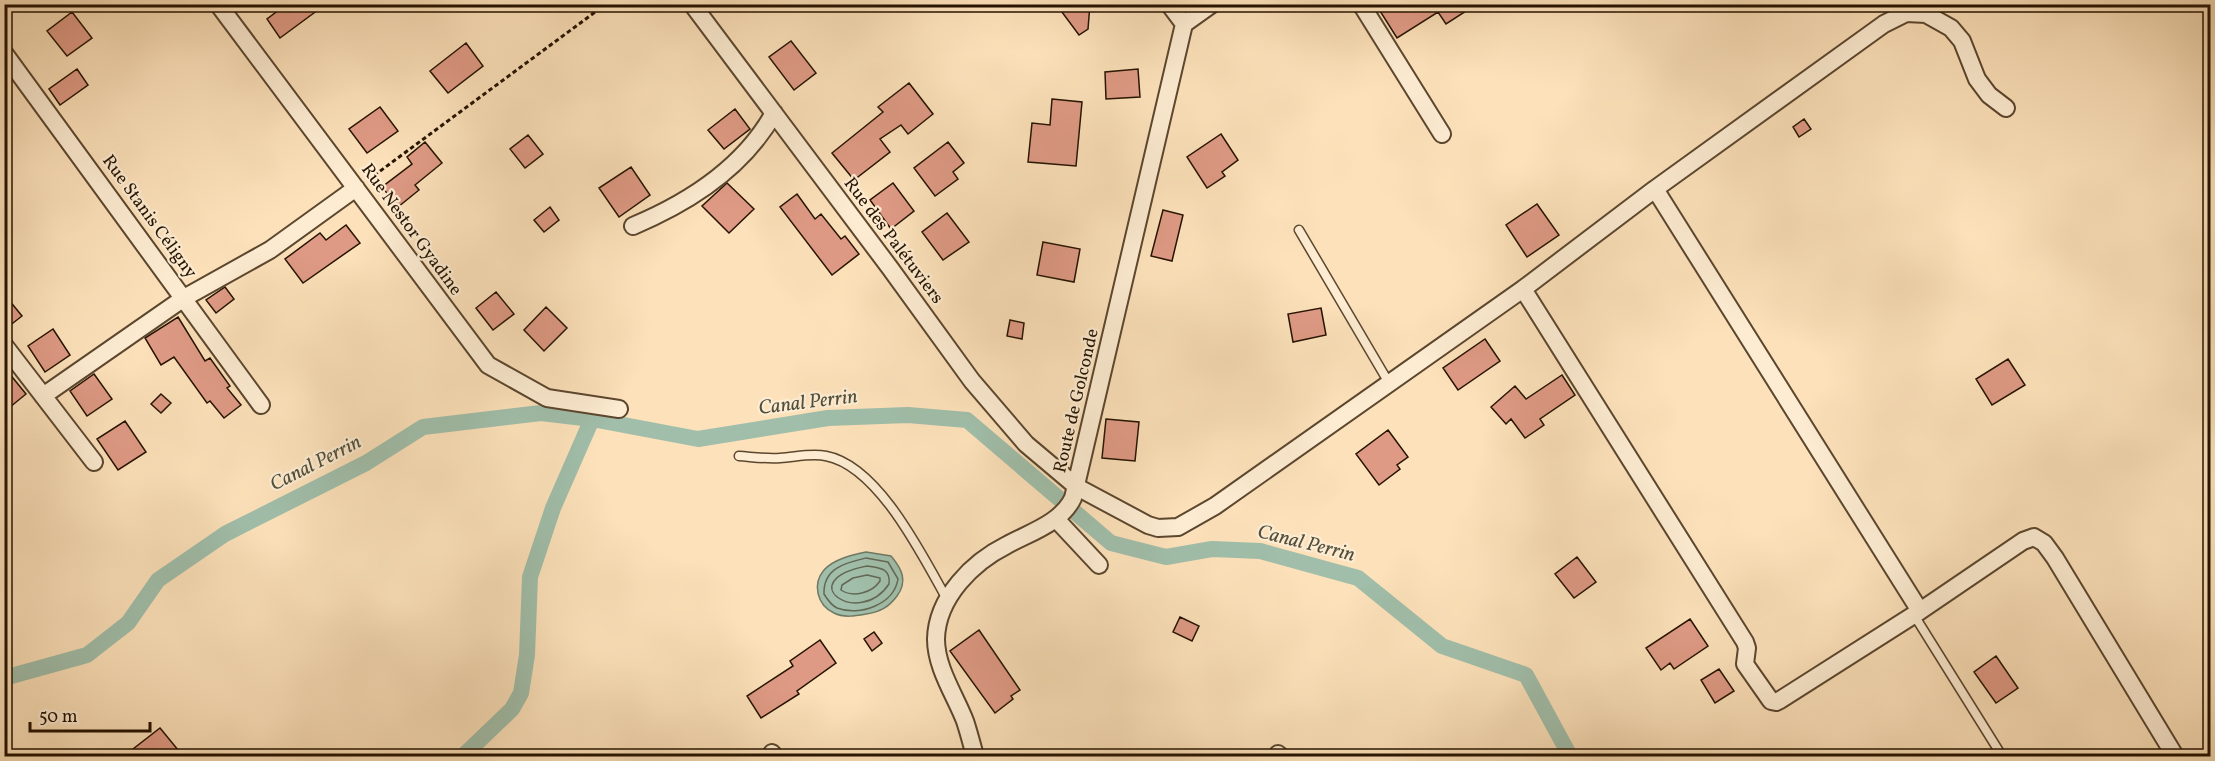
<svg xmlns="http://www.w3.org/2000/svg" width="2215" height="761" viewBox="0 0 2215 761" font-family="Vollkorn,serif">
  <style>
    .water { fill: #a0beaa; stroke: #6f7a66; stroke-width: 1.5 }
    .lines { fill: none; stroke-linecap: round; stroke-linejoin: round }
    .shore { stroke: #626855; stroke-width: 1.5 }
    .canal { stroke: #a0beaa; stroke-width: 16 }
    .building { fill: #df9a85; stroke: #251300; stroke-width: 1.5 }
    .lane-casing { stroke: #5b462e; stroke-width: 11 }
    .street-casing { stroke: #5b462e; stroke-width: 20 }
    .path { stroke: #251300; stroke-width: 3; stroke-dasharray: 4.5 3; stroke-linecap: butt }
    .lane { stroke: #fdecd2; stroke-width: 8 }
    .street { stroke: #fdecd2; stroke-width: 16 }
    .labels { text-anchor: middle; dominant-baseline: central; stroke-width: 4.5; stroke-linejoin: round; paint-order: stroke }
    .street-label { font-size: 18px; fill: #251300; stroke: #fdecd2 }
    .water-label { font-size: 20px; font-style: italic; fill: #504f3c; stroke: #fdecd2 }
  </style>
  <rect width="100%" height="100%" fill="#fce1ba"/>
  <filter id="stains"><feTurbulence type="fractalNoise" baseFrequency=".00333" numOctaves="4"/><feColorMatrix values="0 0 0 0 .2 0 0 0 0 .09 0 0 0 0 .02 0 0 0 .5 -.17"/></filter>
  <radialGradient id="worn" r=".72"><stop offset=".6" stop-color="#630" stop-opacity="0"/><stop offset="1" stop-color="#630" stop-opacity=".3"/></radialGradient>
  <path class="water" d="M866,552l25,4c11,13 17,25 6,40 -8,11 -17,16 -31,18 -11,2 -22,4 -32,-1 -17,-8 -22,-29 -10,-43 10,-11 28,-15 42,-18z"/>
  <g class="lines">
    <path class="shore" d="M866,558l22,4 10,17c-4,25 -38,38 -61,29 -6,-3 -10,-9 -13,-14 -1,-26 21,-31 42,-36z
      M867,566c12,2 24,2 22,18 -30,45 -99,-3 -22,-18z
      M867,575l13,3v3c-8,12 -27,17 -39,9l1,-5 11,-7z"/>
    <path class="canal" d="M4,678l83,-23 41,-32 30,-43 67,-46 141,-71 57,-36 118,-14 51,6 106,20 130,-21 80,-3 59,5 144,123 55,14 46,-8 48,2 98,27 84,68 84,29 44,81
      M463,756l49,-47 9,-16 6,-38 3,-78 23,-69 39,-89"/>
  </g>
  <path class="building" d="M287,4h39l-46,34 -13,-19z
    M1056,4h34l-2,25 -9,6z
    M1391,4h86l-31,20 -8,-12 -41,26 -17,-27z
    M72,12l20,26 -25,18 -20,-25z
    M791,41l25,32 -22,17 -25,-33z
    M466,43l17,23 -35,27 -18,-22z
    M77,69l11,16 -28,20 -11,-16z
    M1138,69l2,28 -34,2 -1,-27z
    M909,83l24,31 -25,20 -7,-9 -21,14 10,13 -36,28 -22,-27 51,-41 -5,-5z
    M1052,99l30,3 -6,64 -48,-4 4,-39 18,2z
    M380,107l18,24 -31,22 -18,-24z
    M735,109l15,20 -26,20 -16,-19z
    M1804,119l7,10 -12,8 -6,-10z
    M1221,134l17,26 -16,12 3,4 -18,12 -20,-31z
    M528,135l15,19 -18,14 -15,-19z
    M425,142l17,21 -27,22 4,5 -21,17 -16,-20 30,-23 -5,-7z
    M948,142l16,21 -11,9 5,7 -23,17 -21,-28z
    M631,167l19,28 -31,22 -20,-29z
    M727,183l27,26 -25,24 -27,-27z
    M893,183l21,28 -23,18 -21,-29z
    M797,194l18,25 6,-5 20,25 4,-3 14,18 -27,21 -52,-68z
    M1537,204l22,31 -32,22 -21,-32z
    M550,207l9,13 -15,12 -10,-12z
    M1163,210l20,5 -11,46 -21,-5z
    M947,213l22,29 -26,18 -21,-28z
    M346,225l14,18 -57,40 -18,-24 35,-26 6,7z
    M1043,242l37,7 -6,33 -37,-7z
    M225,287l9,12 -18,14 -10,-13z
    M496,292l18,22 -21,16 -17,-22z
    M4,294l18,22 -18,14z
    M546,307l21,21 -23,23 -20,-21z
    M1321,308l5,27 -33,7 -5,-28z
    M178,317l27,44 5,-3 20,28 -3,2 14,17 -17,13 -14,-17 -3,2 -33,-46 -13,8 -16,-27z
    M1010,320l14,3 -2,16 -15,-3z
    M53,329l17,26 -25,17 -17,-26z
    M1485,339l15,22 -42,29 -15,-22z
    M2008,359l17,26 -33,20 -16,-26z
    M4,367l22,27 -22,18z
    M94,374l18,25 -25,17 -17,-25z
    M1562,375l13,20 -35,24 4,6 -19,13 -14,-19 -5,5 -15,-17 24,-21 11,13z
    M161,394l10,9 -10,10 -10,-9z
    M1106,419l33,3 -4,39 -33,-3z
    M125,421l21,31 -28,18 -21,-31z
    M1388,430l20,27 -11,8 3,4 -21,16 -23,-31z
    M1577,557l19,25 -22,16 -19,-24z
    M1180,617l19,9 -7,15 -19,-9z
    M1690,619l18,27 -34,23 -4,-6 -9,7 -15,-22z
    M979,630l41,60 -9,6 2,3 -18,14 -45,-62z
    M874,632l8,11 -10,8 -8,-12z
    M820,640l16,23 -39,28 2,3 -38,24 -14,-22 46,-30 -3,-5z
    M1996,656l22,32 -22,15 -22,-31z
    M1719,669l15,22 -19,12 -14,-23z
    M160,728l23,28h-59z"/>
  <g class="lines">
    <defs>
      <path id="lane" d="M1299,230l90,153
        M739,456c14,1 27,3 41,2 16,-1 31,-5 46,-2 53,10 97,101 122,145
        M1914,615l88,141"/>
      <path id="street" d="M218,4l270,361 59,33 72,11
        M692,4l198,264 82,113 54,63 51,43 71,38 10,3 20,-1 37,-21 308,-217 132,-100 229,-165 22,-11 20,1 25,14 11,13 15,38 12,16 17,13
        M1169,4l15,20
        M1361,4l81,130
        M4,53l257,352
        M1655,189l265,422
        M633,226c55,-23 111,-59 141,-113
        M1523,289l222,353 2,6 -2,16 26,37 5,1 4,-2 140,-89 103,-70 11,-4 10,6 11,15 120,198
        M4,345l90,117
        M43,396l141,-98 86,-48 86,-62
        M1056,519l43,46
        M772,753l2,3
        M1278,754l2,2
        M975,756c-3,-11 -6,-23 -10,-35 -10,-26 -29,-53 -29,-82 1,-42 37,-77 71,-94 24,-13 54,-22 66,-47l111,-474 28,-20"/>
    </defs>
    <use href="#lane" class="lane-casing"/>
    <use href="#street" class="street-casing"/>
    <path class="path" d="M368,180l238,-176"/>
    <use href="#lane" class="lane"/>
    <use href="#street" class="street"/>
  </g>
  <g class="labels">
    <g class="street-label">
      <text transform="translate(149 217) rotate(54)">Rue Stanis Céligny</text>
      <text transform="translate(411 230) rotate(54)">Rue Nestor Gyadine</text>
      <text transform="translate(893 241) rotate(53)">Rue des Palétuviers</text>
      <text transform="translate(1077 401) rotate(-77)">Route de Golconde</text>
    </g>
    <g class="water-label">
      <text transform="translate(808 403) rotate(-7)">Canal Perrin</text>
      <text transform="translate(316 464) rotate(-27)">Canal Perrin</text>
      <text transform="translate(1306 544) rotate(14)">Canal Perrin</text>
    </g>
  </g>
  <rect width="2215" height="761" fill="none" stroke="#fce1ba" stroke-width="24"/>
  <rect x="6" y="6" width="2203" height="749" fill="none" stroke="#251300" stroke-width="3"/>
  <rect x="12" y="12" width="2191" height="737" fill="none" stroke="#251300" stroke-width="1.5"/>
  <path d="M30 722v9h120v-9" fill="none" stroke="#251300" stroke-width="3"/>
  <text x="39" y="722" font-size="18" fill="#251300" stroke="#fdecd2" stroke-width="4.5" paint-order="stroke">50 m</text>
  <rect width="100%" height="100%" filter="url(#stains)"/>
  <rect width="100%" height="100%" fill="url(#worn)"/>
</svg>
